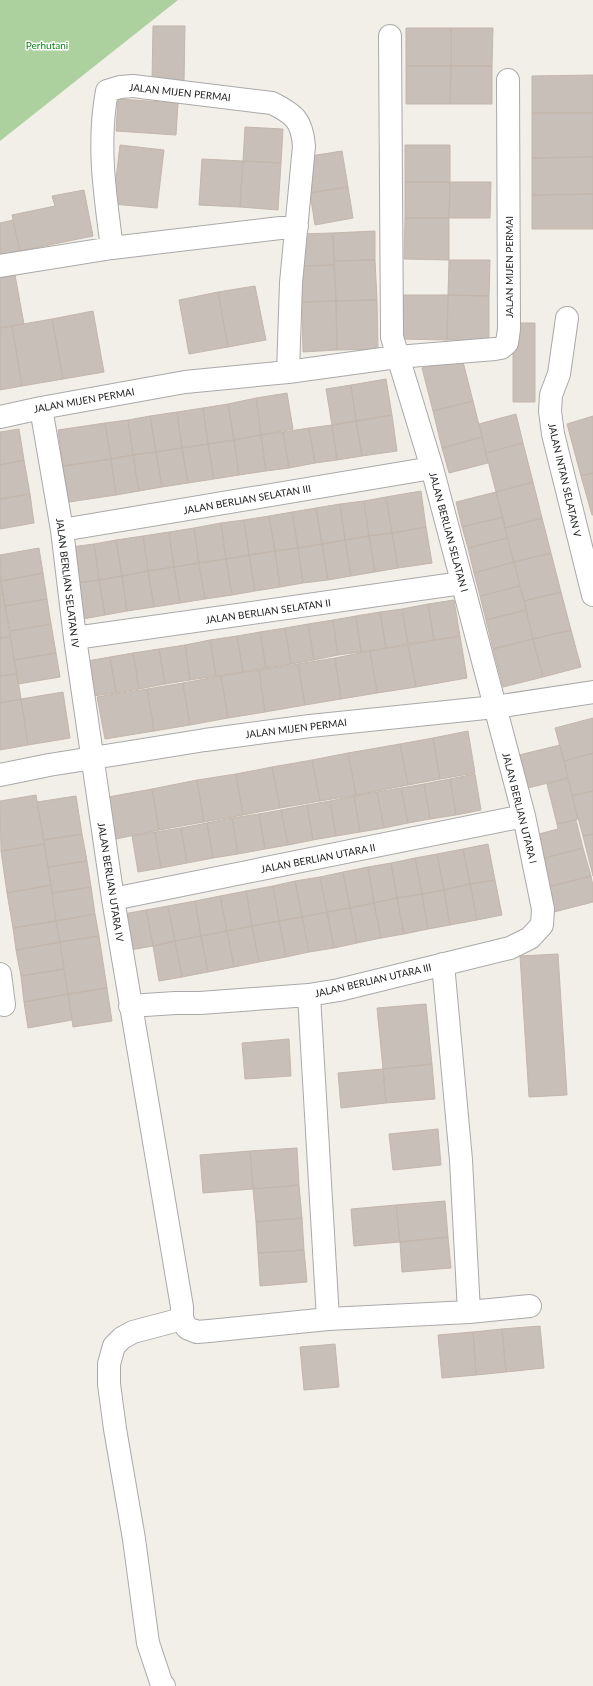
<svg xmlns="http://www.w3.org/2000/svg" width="593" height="1686" viewBox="0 0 593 1686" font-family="Lato,sans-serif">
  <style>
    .forest { fill: #add19e }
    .building { fill: #c7bfb8; stroke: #c4b6ab }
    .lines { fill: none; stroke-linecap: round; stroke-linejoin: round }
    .minor-casing { stroke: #a9a9a9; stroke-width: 24 }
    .minor { stroke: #fff; stroke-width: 22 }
    .labels { text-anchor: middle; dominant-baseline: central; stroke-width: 3; stroke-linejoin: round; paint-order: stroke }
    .park-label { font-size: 10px; fill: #0c8416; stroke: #fff }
    .street-label { font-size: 10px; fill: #222; stroke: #fff }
  </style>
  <rect width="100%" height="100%" fill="#f2efe9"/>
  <path class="forest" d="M0,0h178l-178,141z"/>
  <path class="building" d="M153,26h32l-1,56 -32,-1z
    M406,28h45v38h-45z
    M451,28h42l-1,38h-41z
    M406,66h45l-1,38h-44z
    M451,66h41v38h-42z
    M593,75v38h-61v-37z
    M118,99l60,4 -2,32 -60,-4z
    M532,113h61v44l-61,1z
    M245,127l38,2 -2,34 -38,-2z
    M120,145l44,5 -7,58 -44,-4z
    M405,145h45v37h-45z
    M342,151l6,36 -38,6 -6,-36z
    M593,157v37l-61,1v-37z
    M202,159l41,2 -3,46 -41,-2z
    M243,161l38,2 -3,47 -38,-3z
    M405,182h45l-1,36h-44z
    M450,182h41l-1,36h-41z
    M348,187l5,31 -38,7 -5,-32z
    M84,190l9,46 -73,15 -8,-36 43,-9 -3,-10z
    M593,194v35h-61v-34z
    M405,218h44v42l-45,-1z
    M13,220l7,31 -20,4v-32z
    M375,231v29l-41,1 -1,-28z
    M333,233l1,32 -33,1 -1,-32z
    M375,260l2,40 -41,1 -2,-40z
    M449,260h41l-1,36 -41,-1z
    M334,265l2,36 -34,1 -1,-36z
    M15,275l9,49 -24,4v-51z
    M255,286l11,54 -38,7 -10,-55z
    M218,292l10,55 -39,7 -10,-54z
    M403,295h45l-1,45 -44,-1z
    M448,295l41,1v44h-42z
    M377,300l1,49 -41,1 -1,-49z
    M336,301l1,49 -34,2 -1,-50z
    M93,311l11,61 -41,7 -11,-60z
    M52,319l11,60 -41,7 -10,-60z
    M513,323h22v79h-22z
    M12,326l10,60 -22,4v-62z
    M462,358l11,43 -40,10 -11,-43z
    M386,379l6,36 -36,6 -5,-36z
    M351,385l5,36 -24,4 -6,-36z
    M287,393l6,36 -32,6 -5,-37z
    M256,398l5,37 -27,5 -6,-36z
    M473,401l9,36 -40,11 -9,-37z
    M228,404l6,36 -26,4 -5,-36z
    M203,408l5,36 -26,4 -5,-36z
    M177,412l5,36 -26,4 -6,-36z
    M516,414l7,29 -37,10 -7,-29z
    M392,415l5,36 -35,5 -6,-35z
    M150,416l6,36 -23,3 -5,-35z
    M593,416v57l-12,3 -14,-52z
    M128,420l5,35 -22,4 -6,-36z
    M356,421l6,35 -25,4 -5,-35z
    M105,423l6,36 -48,7 -5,-36z
    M332,425l5,35 -22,3 -6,-35z
    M309,428l6,35 -26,5 -6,-36z
    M19,429l5,31 -24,5v-33z
    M283,432l6,36 -23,3 -5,-36z
    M261,435l5,36 -27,4 -5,-35z
    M482,437l6,26 -39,10 -7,-25z
    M234,440l5,35 -25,4 -6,-35z
    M523,443l10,39 -37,10 -10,-39z
    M208,444l6,35 -26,4 -6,-35z
    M182,448l6,35 -26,4 -6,-35z
    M156,452l6,35 -23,4 -6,-36z
    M133,455l6,36 -23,4 -5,-36z
    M111,459l5,36 -47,7 -6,-36z
    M24,460l6,34 -30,5v-34z
    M593,473v42h-1l-11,-39z
    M533,482l9,36 -37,10 -9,-36z
    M421,491l5,36 -34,6 -6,-36z
    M496,492l7,25 -41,10 -6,-25z
    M30,494l4,29 -34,6v-30z
    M386,497l6,36 -23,3 -5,-35z
    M364,501l5,35 -24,4 -5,-36z
    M340,504l5,36 -23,4 -6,-36z
    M316,508l6,36 -24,4 -6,-36z
    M292,512l6,36 -23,3 -6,-35z
    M269,516l6,35 -26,4 -5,-35z
    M503,517l4,21 -39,10 -6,-21z
    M542,518l9,35 -37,9 -9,-34z
    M244,520l5,35 -23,4 -5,-36z
    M221,523l5,36 -27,4 -5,-35z
    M426,527l6,36 -34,5 -6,-35z
    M194,528l5,35 -25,4 -5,-35z
    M169,532l5,35 -26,4 -5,-35z
    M392,533l6,35 -23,4 -6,-36z
    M143,536l5,35 -26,5 -6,-36z
    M369,536l6,36 -24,4 -6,-36z
    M507,538l7,24 -40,11 -6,-25z
    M116,540l6,36 -23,4 -5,-36z
    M345,540l6,36 -23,4 -6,-36z
    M94,544l5,36 -22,3 -6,-36z
    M322,544l6,36 -25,3 -5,-35z
    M39,548l4,25 -42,8 -1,-26z
    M298,548l5,35 -23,4 -5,-36z
    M275,551l5,36 -25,4 -6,-36z
    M551,553l10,39 -37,9 -10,-39z
    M249,555l6,36 -23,4 -6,-36z
    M226,559l6,36 -27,4 -6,-36z
    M514,562l6,24 -40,10 -6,-23z
    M199,563l6,36 -25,4 -6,-36z
    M174,567l6,36 -26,4 -6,-36z
    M148,571l6,36 -27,4 -5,-35z
    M43,573l4,26 -42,7 -4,-25z
    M0,575l3,19 -3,1z
    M122,576l5,35 -22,4 -6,-35z
    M99,580l6,35 -22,4 -6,-36z
    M520,586l6,24 -40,10 -6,-24z
    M561,592l10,38 -38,9 -9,-38z
    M3,594l7,43 -10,1v-43z
    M47,599l4,25 -41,7 -5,-25z
    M454,600l6,36 -26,4 -6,-36z
    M428,604l6,36 -26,4 -6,-35z
    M402,609l6,35 -22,4 -6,-36z
    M526,610l7,29 -40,10 -7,-29z
    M380,612l6,36 -25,4 -5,-36z
    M356,616l5,36 -23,3 -5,-35z
    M333,620l5,35 -24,5 -6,-36z
    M51,624l5,29 -42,7 -4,-29z
    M308,624l6,36 -23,4 -6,-36z
    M285,628l6,36 -25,4 -6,-36z
    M571,630l10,37 -38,10 -10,-38z
    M260,632l6,36 -23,4 -6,-36z
    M237,636l6,36 -27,4 -6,-36z
    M460,636l7,42 -51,9 -8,-42z
    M10,637l7,37 -17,2v-38z
    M533,639l10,38 -40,10 -10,-38z
    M210,640l6,36 -26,4 -5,-35z
    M185,645l5,35 -25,4 -6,-35z
    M408,645l8,42 -39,6 -7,-42z
    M159,649l6,35 -26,5 -6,-36z
    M370,651l7,42 -36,6 -6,-41z
    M56,653l4,24 -42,7 -4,-24z
    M133,653l6,36 -23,4 -6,-36z
    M110,657l6,36 -23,3 -6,-35z
    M335,658l6,41 -36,6 -7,-41z
    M298,664l7,41 -40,7 -6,-42z
    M259,670l6,42 -37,6 -7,-42z
    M17,674l4,25 -21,4v-27z
    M221,676l7,42 -38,7 -7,-42z
    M183,683l7,42 -36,6 -7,-42z
    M147,689l7,42 -49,8 -8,-42z
    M63,692l7,46 -42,7 -7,-46z
    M21,699l7,46 -28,5v-47z
    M593,718v35l-29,8 -9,-33z
    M468,731l7,42 -35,6 -7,-41z
    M433,738l7,41 -32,6 -8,-41z
    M400,744l8,41 -52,10 -8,-42z
    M560,745l8,33 -40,10 -9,-33z
    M348,753l8,42 -36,6 -8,-41z
    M593,753v38l-21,5 -8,-35z
    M312,760l8,41 -40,7 -8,-41z
    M272,767l8,41 -37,7 -7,-41z
    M236,774l7,41 -39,7 -7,-42z
    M475,774l6,36 -25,5 -6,-36z
    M568,778l10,41 -21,5 -10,-40z
    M450,779l6,36 -26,4 -6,-35z
    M197,780l7,42 -45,8 -7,-41z
    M424,784l6,35 -22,4 -7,-35z
    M401,788l7,35 -24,5 -7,-36z
    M152,789l7,41 -43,9 -8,-42z
    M593,791v43l-10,2 -11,-40z
    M377,792l7,36 -24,4 -6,-36z
    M36,795l8,49 -43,7 -1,-50z
    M76,796l6,38 -38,6 -7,-38z
    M354,796l6,36 -24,4 -6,-35z
    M330,801l6,35 -23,4 -6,-35z
    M307,805l6,35 -25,5 -7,-35z
    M281,810l7,35 -23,4 -6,-35z
    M259,814l6,35 -27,5 -6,-36z
    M232,818l6,36 -25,4 -6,-35z
    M576,820l7,28 -42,11 -6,-24 23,-6 -1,-5z
    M207,823l6,35 -26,5 -6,-35z
    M181,828l6,35 -26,5 -6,-36z
    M155,832l6,36 -23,4 -6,-36z
    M82,834l5,27 -39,6 -4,-27z
    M593,834v42l-10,-40z
    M44,844l7,41 -44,8 -6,-42z
    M488,844l7,36 -25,4 -7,-35z
    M583,848l8,28 -43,11 -7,-28z
    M463,849l7,35 -26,6 -7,-36z
    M437,854l7,36 -22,4 -7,-36z
    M415,858l7,36 -25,4 -6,-35z
    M87,861l4,26 -39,6 -4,-26z
    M391,863l6,35 -23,5 -6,-36z
    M368,867l6,36 -24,5 -7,-36z
    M343,872l7,36 -23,4 -7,-35z
    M591,876l2,10v16l-39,10 -6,-25z
    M320,877l7,35 -25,5 -7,-36z
    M495,880l7,35 -25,5 -7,-36z
    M295,881l7,36 -23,4 -6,-35z
    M470,884l7,36 -27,5 -6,-35z
    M51,885l5,36 -43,7 -6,-35z
    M273,886l6,35 -27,5 -6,-35z
    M91,887l4,27 -39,7 -4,-28z
    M444,890l6,35 -22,4 -6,-35z
    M246,891l6,35 -25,5 -7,-35z
    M422,894l6,35 -24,5 -7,-36z
    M220,896l7,35 -26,5 -6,-35z
    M397,898l7,36 -23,4 -7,-35z
    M195,901l6,35 -26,5 -7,-35z
    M374,903l7,35 -24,5 -7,-35z
    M168,906l7,35 -22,5 -7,-36z
    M350,908l7,35 -23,5 -7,-36z
    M146,910l7,36 -23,4 -7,-36z
    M327,912l7,36 -25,4 -7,-35z
    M95,914l4,22 -39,6 -4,-21z
    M302,917l7,35 -23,5 -7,-36z
    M56,921l4,21 -44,8 -3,-22z
    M279,921l7,36 -27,5 -7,-36z
    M252,926l7,36 -25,5 -7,-36z
    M227,931l7,36 -26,5 -7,-36z
    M99,936l8,52 -39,6 -8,-52z
    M201,936l7,36 -26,5 -7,-36z
    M175,941l7,36 -23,4 -6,-35z
    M60,942l4,27 -43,7 -5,-26z
    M558,954l9,141 -38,2 -9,-141z
    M64,969l4,25 -44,8 -3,-26z
    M107,988l5,33 -39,6 -5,-33z
    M68,994l4,26 -44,8 -4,-26z
    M426,1004l6,60 -49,5 -6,-61z
    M289,1039l2,37 -46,3 -3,-36z
    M432,1064l3,35 -49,4 -3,-34z
    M383,1069l3,34 -45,5 -3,-35z
    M438,1129l3,36 -48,5 -4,-36z
    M297,1148l2,37 -46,4 -3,-38z
    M250,1151l3,38 -50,4 -3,-38z
    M299,1185l3,33 -46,4 -3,-33z
    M445,1201l3,36 -48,5 -4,-37z
    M396,1205l4,37 -46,4 -3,-37z
    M302,1218l2,32 -46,3 -2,-31z
    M448,1237l3,31 -49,4 -2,-30z
    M304,1250l3,32 -47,4 -2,-33z
    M540,1326l4,42 -38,4 -4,-43z
    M502,1329l4,43 -30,3 -3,-43z
    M473,1332l3,43 -34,3 -4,-43z
    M335,1344l4,43 -35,3 -4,-43z"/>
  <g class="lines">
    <defs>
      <path id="minor" d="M112,248c-7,-53 -15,-104 -5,-157l13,-4 13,-1 139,17c22,11 30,17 32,43l-13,137 -3,89
        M0,266l112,-18 185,-22
        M567,318l-8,56 -8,21 -1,16 3,23 40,161
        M41,408l21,122 13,108 38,261 69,408v12l5,9 10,4 12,-1 119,-12 141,-7 61,-6
        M0,417l41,-9 144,-26 103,-10 109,-15 98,-8 6,-1 6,-5 2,-14 -1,-249
        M62,530l370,-62
        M75,638l387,-55
        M0,775l49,-10 156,-25 105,-14 185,-19 98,-15
        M113,899l411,-83
        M443,964l18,196 8,152
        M0,974l4,31
        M309,995l19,324
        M130,1006l45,-3h25l109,-8 30,-5 171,-42 20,-10 12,-13 1,-16 -19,-93 -92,-348 -40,-131 -2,-301
        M164,1686l-3,-4 -13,-39 -14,-104 -19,-110 -6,-45v-20l5,-18 8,-8 11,-6 49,-13"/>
    </defs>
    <use href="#minor" class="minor-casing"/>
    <use href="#minor" class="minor"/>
  </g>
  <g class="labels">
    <g class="park-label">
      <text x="47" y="45">Perhutani</text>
    </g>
    <g class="street-label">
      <text transform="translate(180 92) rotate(6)">JALAN MIJEN PERMAI</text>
      <text transform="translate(509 267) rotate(-90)">JALAN MIJEN PERMAI</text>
      <text transform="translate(84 400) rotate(-10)">JALAN MIJEN PERMAI</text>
      <text transform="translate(565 480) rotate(77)">JALAN INTAN SELATAN V</text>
      <text transform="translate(247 499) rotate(-10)">JALAN BERLIAN SELATAN III</text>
      <text transform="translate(449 532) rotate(75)">JALAN BERLIAN SELATAN I</text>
      <text transform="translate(68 583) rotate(83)">JALAN BERLIAN SELATAN IV</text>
      <text transform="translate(268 611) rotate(-8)">JALAN BERLIAN SELATAN II</text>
      <text transform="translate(296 728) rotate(-7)">JALAN MIJEN PERMAI</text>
      <text transform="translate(520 808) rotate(76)">JALAN BERLIAN UTARA I</text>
      <text transform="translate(318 858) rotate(-11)">JALAN BERLIAN UTARA II</text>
      <text transform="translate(111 882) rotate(81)">JALAN BERLIAN UTARA IV</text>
      <text transform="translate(373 980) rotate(-13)">JALAN BERLIAN UTARA III</text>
    </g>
  </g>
</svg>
